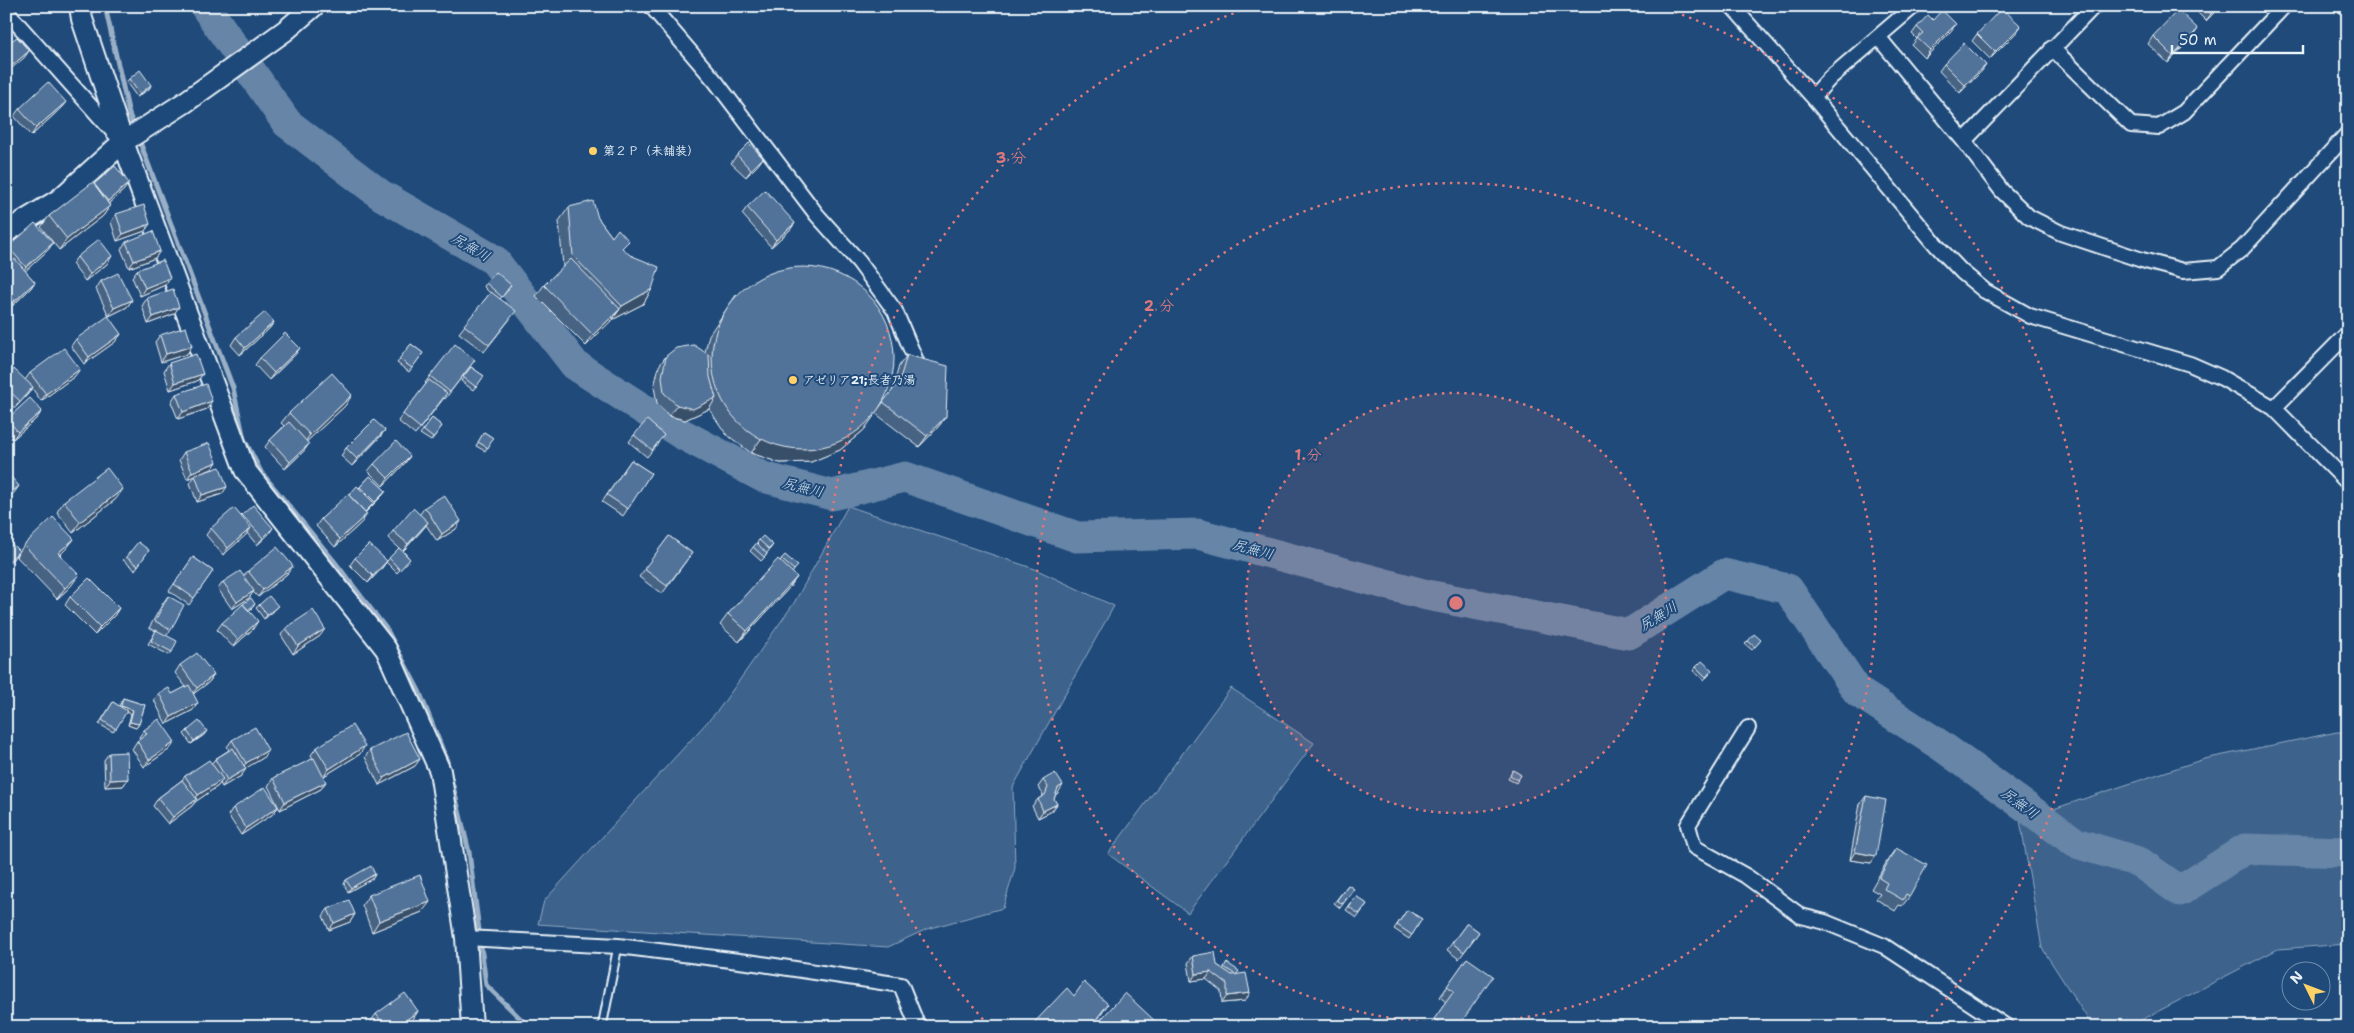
<svg xmlns="http://www.w3.org/2000/svg" width="2354" height="1033" viewBox="0 0 2354 1033" font-family="'Shantell Sans','Klee One',sans-serif">
  <style>
    .green { fill: #3c628c; stroke: #92aac2 }
    .lines { fill: none; stroke-linecap: round; stroke-linejoin: round }
    .stream { stroke: #9ab0c7; stroke-width: 5 }
    .river { stroke: #6685a7; stroke-width: 31 }
    .lane-casing { stroke: #e8f1f8; stroke-width: 11 }
    .street-casing { stroke: #e8f1f8; stroke-width: 18 }
    .secondary-casing { stroke: #e8f1f8; stroke-width: 24 }
    .lane { stroke: #1f4a7a; stroke-width: 7 }
    .street { stroke: #1f4a7a; stroke-width: 14 }
    .secondary { stroke: #1f4a7a; stroke-width: 20 }
    .wall { fill: #466384; stroke: #e8f1f8 }
    .shaded-wall { fill: #39506b; stroke: #e8f1f8 }
    .building { fill: #517399; stroke: #e8f1f8 }
    .ring { fill: none; stroke: #dd787b; stroke-width: 2.5; stroke-dasharray: 2.5 5 }
    .poi-dot { fill: #ffd166; stroke: #1f4a7a; stroke-width: 2 }
    .labels { text-anchor: middle; dominant-baseline: central; stroke-width: 4; stroke-linejoin: round; paint-order: stroke }
    .poi-label { font-size: 12px; font-weight: bold; fill: #e8f1f8; stroke: #1f4a7a; text-anchor: start }
    .water-label { font-size: 14px; font-style: italic; fill: #d4e1ec; stroke: #1f4a7a }
    .centre { fill: #dd787b; stroke: #1f4a7a; stroke-width: 2.5 }
    .ring-label { font-size: 15px; text-anchor: middle; font-weight: bold; fill: #dd787b; stroke: #1f4a7a; stroke-width: 4; stroke-linejoin: round; paint-order: stroke }
  </style>
  <rect width="100%" height="100%" fill="#1f4a7a"/>
  <filter id="ink" filterUnits="userSpaceOnUse"><feTurbulence type="fractalNoise" baseFrequency=".02" numOctaves="2"/><feDisplacementMap in="SourceGraphic" scale="10" xChannelSelector="R" yChannelSelector="G"/><feConvolveMatrix kernelMatrix="1 2 1 2 8 2 1 2 1" color-interpolation-filters="sRGB"/></filter>
  <g filter="url(#ink)">
    <path class="green" d="M848,506l187,63 79,37 -101,181 2,81 -12,40 -76,21 -39,18 -350,-23 6,-23 175,-192 75,-106z
      M1231,688l83,55 -126,170 -80,-59z
      M2337,732h11v212l-70,5 -150,78h-35l-51,-79 -22,-128 184,-61z"/>
    <g class="lines">
      <path class="stream" d="M105,6l24,108 6,15
        M138,137l95,251 11,51 17,33 73,89 53,69 32,61 28,70 22,91 17,133 43,42"/>
      <path class="river" d="M205,6l82,117 94,72 113,65 81,105 105,68 83,44 69,18 73,-18 172,60 121,-3 229,61 202,39 95,-60 64,15 70,103 82,53 136,98 63,19 41,29 65,-42 103,3"/>
      <defs>
        <path id="lane" d="M602,1027l16,-81"/>
        <path id="street" d="M651,6l65,76 101,133 42,47 36,49 21,50
          M1732,6l81,91 124,149 25,26 23,19 45,25 160,48 32,14 52,30 74,75
          M6,11l111,125
          M1879,38l85,103 38,50 27,26 32,16 81,27 41,11 35,-3 24,-19 106,-116
          M2052,48l79,77 28,2 25,-15 100,-106
          M1813,97l17,-19 84,-72
          M1964,141l130,-135
          M2274,408l74,-75
          M1748,728l-60,97 6,22 52,29 55,40 24,6 59,24 123,81
          M466,938l152,8 137,17 146,22 17,42"/>
        <path id="secondary" d="M80,6l2,13 41,123 122,328 141,179 54,122 26,167 6,89
          M6,232l54,-33 63,-57 61,-39 102,-73 28,-24"/>
      </defs>
      <use href="#lane" class="lane-casing"/>
      <use href="#street" class="street-casing"/>
      <use href="#secondary" class="secondary-casing"/>
      <use href="#lane" class="lane"/>
      <use href="#street" class="street"/>
      <use href="#secondary" class="secondary"/>
    </g>
    <path class="wall" d="M2191,6h30l-15,15z
      M1933,20l18,11 -26,27 -13,-13 5,-6 -5,-5 5,-7z
      M2021,26l-5,7 -26,26 -18,-18 5,-7z
      M2153,36h40l-25,27 -20,-19z
      M1944,64l42,1 -5,7 -21,21 -21,-22z
      M129,79l22,6 -2,4 -12,8 -11,-15z
      M66,102l-6,7 -29,27 -17,-20 5,-7z
      M737,155l21,10 -12,12 -15,-14z
      M94,184l30,6 -15,13 1,3 -7,10 -44,34 -18,-23 8,-11z
      M569,207l29,11 14,19 11,12 29,40 -9,15 -31,16 -26,26 -50,-50 8,-11 19,-18 -4,-46z
      M747,207l48,16 -5,7 -19,17 -29,-33z
      M116,214l29,17 -28,10 -6,-19z
      M126,242l34,9 -5,7 -26,10 -8,-19z
      M53,243l-5,7 -23,21 10,11 -5,7 -20,19 -4,-4v-37l5,-4 -5,-5v-8l2,-3z
      M77,257l30,7 -22,17 -13,-17z
      M137,270l28,15 -25,11 -8,-19z
      M101,281l31,19 -5,7 -18,9 -13,-27z
      M486,283l23,6 -9,10 10,20 -26,33 -25,-19 31,-40 -6,-6z
      M736,295l140,117 16,-21 7,-25 8,-11 39,61 -7,10 -20,21 -44,-34 -11,17 -24,20 -29,12 -31,1 -29,-10 -25,-19 -17,-25 -24,11 -16,-4 -12,-13 -3,-16 5,-21 7,-10 39,-4 4,-17z
      M147,298l27,16 -26,10 -6,-18z
      M274,322l-5,7 -29,26 -9,-10 5,-8z
      M121,334l-6,8 -31,22 -13,-18 5,-7z
      M160,335l27,19 -26,8 -6,-20z
      M411,344l12,9 -14,19 -12,-9z
      M295,355l-26,25 -14,-15 5,-7z
      M475,360l-30,39 -1,-1 -29,37 -17,-14 28,-37 -1,-1 5,-7z
      M169,363l34,11 -6,7 -27,9 -6,-19z
      M471,367l13,9 -11,14 -12,-9z
      M30,373l45,3 -34,25 -9,-13 -4,6 -13,14 -9,-8v-22l19,2z
      M176,394l31,15 -29,10 -7,-17z
      M345,406l-38,35 -3,10 -19,18 -20,-22 5,-7 14,-14 -3,-3 8,-10z
      M42,411l-5,7 -24,21 -7,-8 1,-12z
      M432,418l10,8 -11,15 -11,-7z
      M385,430l-5,7 -28,29 -11,-10 5,-8z
      M484,432l9,6 -8,13 -9,-5z
      M634,435l25,7 -12,15 -18,-15z
      M184,452l33,10 -5,7 -14,5 24,20 -25,8 -7,-19 5,-7 -8,3 -8,-19z
      M410,456l-5,7 -22,23 -15,-15 6,-7z
      M631,460l20,13 -28,43 -21,-14z
      M370,476l16,15 -3,4 -18,18 -3,9 -27,25 -19,-21 5,-7 28,-24 10,-7z
      M116,499l-43,34 -16,-21 7,-11z
      M425,507l31,22 -19,12 -11,-16 -3,4 -20,22 7,8 -13,14 -11,-11 -4,6 -14,15 -18,-18 5,-7 32,3 12,-13 -11,-10 5,-7 27,-17z
      M242,515l26,20 -11,10 -10,-12 -24,22 -17,-20 5,-7 30,-12z
      M669,536l23,17 -30,41 -23,-17z
      M74,539l-8,10 -6,6 11,31 -14,13 -41,-43 8,-11z
      M759,540l14,5 -6,8v1l-2,3 -4,4 -11,-10z
      M149,550l-14,20 -12,-10 3,-3z
      M785,555l10,14 -3,4 5,4 -8,11 -50,54 -19,-17 8,-11 52,-53z
      M193,557l20,14 -24,34 -20,-14z
      M248,571l40,2 -30,24 -5,-5 -4,6 -17,11 -14,-20 5,-7 21,-6z
      M168,596l3,34 -5,6 6,16 -3,3 -21,-11 8,-13 -7,-3 14,-25z
      M70,597l49,11 -5,8 -19,19 -30,-30z
      M255,604l-2,3 -4,4 4,18 -20,18 -16,-17 5,-7z
      M259,605l19,1 -3,4 -11,9 -8,-11z
      M286,628l34,8 -27,18 -12,-19z
      M1761,640l-9,10 -7,-6 3,-3z
      M180,665l34,10 -5,7 -16,12v16l-27,14 -12,-24 5,-7 13,1 14,-7 -11,-14z
      M1696,667l14,7 -6,6 -11,-9z
      M123,698l22,7 -6,19 -3,4 -8,-3 3,-11 -5,-2 -13,20 -14,-8 14,-22 6,4z
      M144,730l26,19 -26,18 -12,-18 5,-8 3,-2 -1,-2z
      M187,731l17,4 -13,9 -7,-10z
      M232,740l31,18 -18,10 -4,8 -19,11 -2,-4 -2,3 -23,16 -3,4 -24,18 -15,-18 5,-8 24,-18 3,-4 27,-13 3,-4 14,-9 -2,-3z
      M316,748l44,6 -36,22 -3,13 -41,21 -12,-24 5,-8 40,-19 -2,-4z
      M370,750l45,16 -36,19 -14,-28z
      M109,753l19,26 -5,7 -18,1 -1,-27z
      M1513,770l8,5 -5,8 -8,-4z
      M1043,780l15,13 -2,1 -2,5 3,5 -5,7 -14,7 -6,-12 6,-7 4,-2 1,-3 -5,-7z
      M1866,796l5,67 -21,-3 10,-56z
      M278,807l-5,7 -32,21 -13,-20 5,-7z
      M1896,848l14,48 -8,10 -3,-1 -4,6 -19,-12 4,-5 -9,-5 18,-31z
      M375,874l-2,4 -25,14 -4,-8 2,-4z
      M1348,885l6,4 -14,19 -6,-5z
      M369,895l53,17 -50,20 -10,-27z
      M1356,896l11,8 -10,14 -11,-8z
      M328,909l27,5 -5,8 -21,8 -6,-14z
      M1407,910l15,9 -13,20 -15,-10z
      M1467,923l12,9 -20,27 -12,-9z
      M1193,956l24,9 6,4 4,-6 10,12 13,18 -5,8 -23,2 -1,-12 -15,-12 -15,2 -3,-18z
      M1467,958l-9,69h-29l17,-25 -6,-5z
      M418,1011l-5,8 -11,8h-28l-3,-6 5,-7z"/>
    <path class="shaded-wall" d="M2218,6h3l-15,15 5,-7z
      M1956,24l-5,7 -26,27 5,-8z
      M2021,26l-5,7 -26,26 5,-7z
      M2198,29l-5,7 -25,27 5,-7z
      M29,51l-5,7 -18,15v-2z
      M1986,65l-5,7 -21,21 5,-8z
      M151,85l-2,4 -12,8 3,-3z
      M66,102l-6,7 -29,27 5,-8z
      M763,158l-5,7 -12,12 5,-7z
      M129,183l-5,7 -21,18 5,-7z
      M110,206l-7,10 -44,34 8,-11z
      M795,223l-5,7 -19,17 5,-7z
      M150,224l-5,7 -28,10 6,-7z
      M53,243l-5,7 -27,25 5,-8z
      M160,251l-5,7 -26,10 5,-7z
      M112,256l-5,8 -22,17 5,-7z
      M170,278l-5,7 -25,11 5,-8z
      M35,282l-5,7 -20,19 5,-7z
      M652,289l-9,15 -31,16 10,-14z
      M132,300l-5,7 -18,9 5,-8z
      M179,307l-5,7 -26,10 5,-7z
      M620,309l-8,11 -26,26 7,-11z
      M274,322l-5,7 -29,26 5,-7z
      M121,334l-6,8 -31,22 5,-7z
      M192,346l-5,8 -26,8 5,-8z
      M300,348l-5,7 -26,25 5,-7z
      M80,369l-5,7 -34,25 5,-7z
      M203,374l-6,7 -27,9 5,-7z
      M33,387l-5,7 -13,14 5,-7z
      M352,395l-7,11 -43,40 8,-11z
      M716,398l-7,11 -24,11 -16,-4 8,-11z
      M212,401l-5,8 -29,10 5,-7z
      M42,411l-5,7 -24,21 5,-7z
      M874,416l-10,14 -24,20 -29,12 -31,1 -29,-10 10,-14z
      M946,416l-7,10 -20,21 8,-11z
      M385,430l-5,7 -28,29 5,-7z
      M309,444l-5,7 -19,18 5,-7z
      M410,456l-5,7 -22,23 5,-8z
      M217,462l-5,7 -25,10 5,-7z
      M19,486l-5,7 -8,7v-3z
      M227,487l-5,7 -25,8 5,-7z
      M123,489l-7,10 -43,34 7,-11z
      M367,514l-5,8 -27,25 5,-8z
      M461,521l-5,8 -19,12 5,-7z
      M428,522l-5,7 -20,22 5,-7z
      M251,528l-5,7 -23,20 5,-7z
      M273,528l-5,7 -11,10 6,-7z
      M74,539l-8,10 -15,15 7,-11z
      M19,551l-5,7 -8,8v-2z
      M387,561l-5,7 -14,15 5,-7z
      M293,566l-5,7 -30,24 5,-7z
      M79,575l-8,11 -14,13 8,-11z
      M797,577l-8,11 -50,54 8,-11z
      M254,591l-5,7 -17,11 5,-7z
      M278,606l-3,4 -11,9 3,-4z
      M119,608l-5,8 -19,19 5,-8z
      M258,621l-5,8 -20,18 5,-7z
      M325,629l-5,7 -27,18 5,-8z
      M214,675l-5,7 -17,13 5,-7z
      M198,703l-5,7 -27,14 5,-7z
      M121,706l12,4 -2,4 -13,-4z
      M130,722l9,2 -3,4 -8,-3z
      M207,731l-3,4 -13,9 3,-3z
      M175,742l-5,7 -26,18 5,-7z
      M365,746l-5,8 -36,22 5,-7z
      M268,750l-5,8 -22,13 5,-8z
      M420,759l-5,7 -36,19 5,-7z
      M246,769l-5,7 -19,11 5,-7z
      M128,779l-5,7 -18,1 5,-7z
      M223,779l-5,7 -23,16 -3,4 -24,18 5,-7 22,-17 3,-5z
      M326,782l-5,7 -41,21 5,-8z
      M1063,785l-5,8 -5,3 5,-8z
      M1057,804l-5,7 -14,7 5,-7z
      M278,807l-5,7 -32,21 5,-7z
      M1855,852l21,4 -5,7 -21,-3z
      M375,874l-2,4 -25,14 3,-4z
      M430,902l-8,10 -50,20 7,-11z
      M355,914l-5,8 -21,8 5,-7z
      M1211,972l-5,7 -15,2 5,-7z
      M1250,993l-5,8 -23,2 5,-7z
      M1108,1004l-9,14 -7,9h-2z
      M418,1011l-5,8 -11,8h-5z"/>
    <path class="building" d="M2204,6h14l-7,8z
      M2002,8l19,18 -26,26 -18,-18z
      M1942,10l14,14 -26,26 -13,-12 6,-5 -6,-6 11,-12 5,5z
      M2178,10l20,19 -25,27 -20,-20z
      M17,37l12,14 -23,20v-28l1,1z
      M1964,43l22,22 -21,20 -21,-21z
      M140,70l11,15 -11,9 -11,-15z
      M48,82l18,20 -30,26 -17,-19z
      M749,143l14,15 -12,12 -14,-15z
      M115,166l14,17 -21,18 -14,-17z
      M93,182l17,24 -43,33 -18,-23z
      M765,190l30,33 -19,17 -29,-33z
      M593,201l5,17 14,19 6,-8 11,12 -7,7 8,7 29,12 -7,22 -30,17 -49,-50 -4,-49z
      M144,205l6,19 -27,10 -7,-20z
      M35,223l18,20 -27,24 -18,-20z
      M153,231l7,20 -26,10 -8,-19z
      M99,239l13,17 -22,18 -13,-17z
      M15,259l20,23 -20,19 -9,-10v-24z
      M571,259l49,50 -27,26 -49,-50z
      M163,260l7,18 -25,10 -8,-18z
      M712 358a91 91 0 1 1 182 0a91 91 0 1 1-182 0Z
      M496,272l15,13 -9,12 -16,-14z
      M118,273l14,27 -18,8 -13,-27z
      M173,289l6,18 -26,10 -6,-19z
      M491,292l25,19 -27,34 -25,-20z
      M265,312l9,10 -29,26 -9,-11z
      M108,316l13,18 -32,23 -13,-18z
      M186,327l6,19 -26,8 -6,-19z
      M285,333l15,15 -26,25 -14,-15z
      M411,344l12,9 -11,15 -13,-9z
      M455,344l20,16 -25,32 -20,-16z
      M694,345l15,10 1,22 6,21 -23,11 -16,-4 -13,-12 -2,-16 4,-21 10,-8z
      M64,348l16,21 -34,25 -16,-21z
      M196,354l7,20 -28,9 -6,-20z
      M907,355l41,11 -2,50 -19,20 -44,-34 16,-20z
      M471,367l13,9 -8,11 -13,-10z
      M14,369l19,18 -13,14 -14,-13v-10z
      M332,373l20,22 -42,40 -21,-22z
      M429,380l18,13 -27,35 -17,-14z
      M206,384l6,17 -29,11 -7,-18z
      M30,398l12,13 -24,21 -11,-13z
      M432,418l10,8 -9,12 -10,-8z
      M374,420l11,10 -28,29 -11,-11z
      M647,420l17,15 -12,15 -18,-15z
      M289,422l20,22 -19,18 -20,-22z
      M484,432l9,6 -5,10 -10,-6z
      M396,441l14,15 -22,22 -14,-14z
      M209,443l8,19 -25,10 -8,-20z
      M631,460l20,13 -23,36 -21,-14z
      M220,467l7,20 -25,8 -7,-20z
      M107,468l16,21 -43,33 -16,-21z
      M6,471l13,15 -13,11z
      M370,476l16,15 -11,11 -15,-15z
      M357,486l17,17 -9,9 -16,-17z
      M348,494l19,20 -27,25 -19,-20z
      M444,495l17,26 -19,13 -17,-27z
      M253,505l20,23 -10,10 -21,-23z
      M234,508l17,20 -23,20 -17,-20z
      M413,508l15,14 -20,22 -15,-13z
      M53,517l21,22 -16,14 21,22 -14,13 -41,-43z
      M669,536l23,17 -25,33 -23,-17z
      M763,536l10,9 -4,4 -10,-9z
      M6,538l13,13 -13,13z
      M138,542l11,8 -11,16 -12,-9z
      M757,543l10,11 -3,3 -11,-10z
      M369,544l18,17 -14,15 -18,-18z
      M277,547l16,19 -30,24 -15,-19z
      M399,548l11,11 -10,11 -11,-12z
      M785,555l13,11 -4,4 -13,-11z
      M193,557l20,14 -19,27 -20,-14z
      M778,559l19,18 -50,54 -19,-17z
      M240,571l14,20 -17,11 -14,-20z
      M89,578l30,30 -19,19 -30,-30z
      M168,596l16,9 -13,25 -16,-9z
      M269,596l9,10 -11,9 -8,-10z
      M251,598l4,6 -7,6 -5,-6z
      M243,604l15,17 -20,19 -16,-17z
      M313,610l12,19 -27,17 -12,-18z
      M156,630l21,11 -5,11 -21,-11z
      M1754,634l7,6 -6,7 -7,-6z
      M197,653l17,22 -17,13 -17,-23z
      M1702,661l10,9 -6,7 -10,-10z
      M189,685l9,18 -27,14 -12,-24 10,-5 3,6z
      M123,698l22,7 -6,19 -9,-2 3,-12 -12,-4z
      M113,702l14,9 -11,18 -14,-9z
      M159,719l16,23 -26,18 -12,-19 10,-7 -3,-4z
      M199,721l8,10 -13,10 -7,-10z
      M352,725l13,21 -36,23 -13,-21z
      M255,727l13,23 -22,13 -14,-23z
      M406,732l14,27 -36,19 -14,-28z
      M233,748l13,21 -19,11 -12,-21z
      M127,752l1,27 -18,1 -1,-27z
      M314,758l12,24 -41,20 -12,-24z
      M209,760l14,19 -25,16 -13,-19z
      M1513,770l8,5 -3,5 -8,-5z
      M1055,773l8,12 -5,3 -4,11 3,5 -14,7 -5,-12 7,-4 3,-8 -5,-7z
      M182,780l15,19 -24,18 -15,-19z
      M265,787l13,20 -32,21 -13,-20z
      M1866,796l20,4 -10,56 -21,-4z
      M1896,848l31,17 -17,31 -4,-2 -3,6 -19,-11 3,-6 -8,-5z
      M371,866l4,8 -24,14 -5,-8z
      M420,875l10,27 -51,19 -10,-26z
      M1348,885l6,4 -12,15 -5,-4z
      M1356,896l11,8 -8,10 -10,-7z
      M349,900l6,14 -21,9 -6,-14z
      M1407,910l15,9 -10,16 -15,-10z
      M1467,923l12,9 -15,20 -12,-9z
      M1215,952l2,13 15,10 14,-2 4,20 -23,3v-12l-16,-12 -15,2 -3,-18z
      M1467,958l26,18 -35,51h-13l-11,-8 20,-28 -7,-5z
      M1227,963l12,8 -3,4 -12,-8z
      M1084,982l24,22 -18,23h-60l37,-39 7,8z
      M405,993l13,18 -21,16h-12l-9,-13z
      M1125,993l31,29 -4,5h-58z
      M519,1020l4,7h-17z"/>
  </g>
  <circle cx="1456" cy="603" r="210" fill="#dd787b" fill-opacity=".12"/>
  <g class="ring">
    <circle cx="1456" cy="603" r="210"/>
    <circle cx="1456" cy="603" r="420"/>
    <path d="M988 1025A630 630 0 0 1 1251 7M1661 7A630 630 0 0 1 1924 1025"/>
  </g>
  <g class="poi-dot">
    <circle cx="593" cy="151" r="5"/>
    <circle cx="793" cy="380" r="5"/>
  </g>
  <g class="labels">
    <g class="poi-label">
      <text x="603" y="151">第２Ｐ（未舗装）</text>
      <text x="803" y="380">アゼリア21;長者乃湯</text>
    </g>
    <g class="water-label">
      <text transform="translate(471 247) rotate(30)">尻無川</text>
      <text transform="translate(803 487) rotate(14)">尻無川</text>
      <text transform="translate(1253 549) rotate(15)">尻無川</text>
      <text transform="translate(1658 616) rotate(-32)">尻無川</text>
      <text transform="translate(2020 803) rotate(36)">尻無川</text>
    </g>
  </g>
  <circle cx="1456" cy="603" r="8" class="centre"/>
  <g class="ring-label">
    <text x="1011" y="163">3 分</text>
    <text x="1159" y="311">2 分</text>
    <text x="1308" y="460">1 分</text>
  </g>
  <rect width="2354" height="1033" fill="none" stroke="#1f4a7a" stroke-width="25"/>
  <rect x="12" y="12" width="2329" height="1008" fill="none" stroke="#e8f1f8" stroke-width="2" filter="url(#ink)"/>
  <g transform="translate(2306 986) rotate(312)"><circle r="24" fill="#1f4a7a" stroke="#6f8dac"/>
  <path d="M0-4L9 19L0 12L-9 19Z" fill="#ffd166"/>
  <text y="-8" font-size="14" font-weight="bold" text-anchor="middle" fill="#e8f1f8">N</text>
  </g>
  <path d="M2172 45v8h131v-8" fill="none" stroke="#e8f1f8" stroke-width="2.5"/>
  <text x="2179" y="45" font-size="15" fill="#e8f1f8" stroke="#1f4a7a" stroke-width="4" paint-order="stroke">50 m</text>
</svg>
